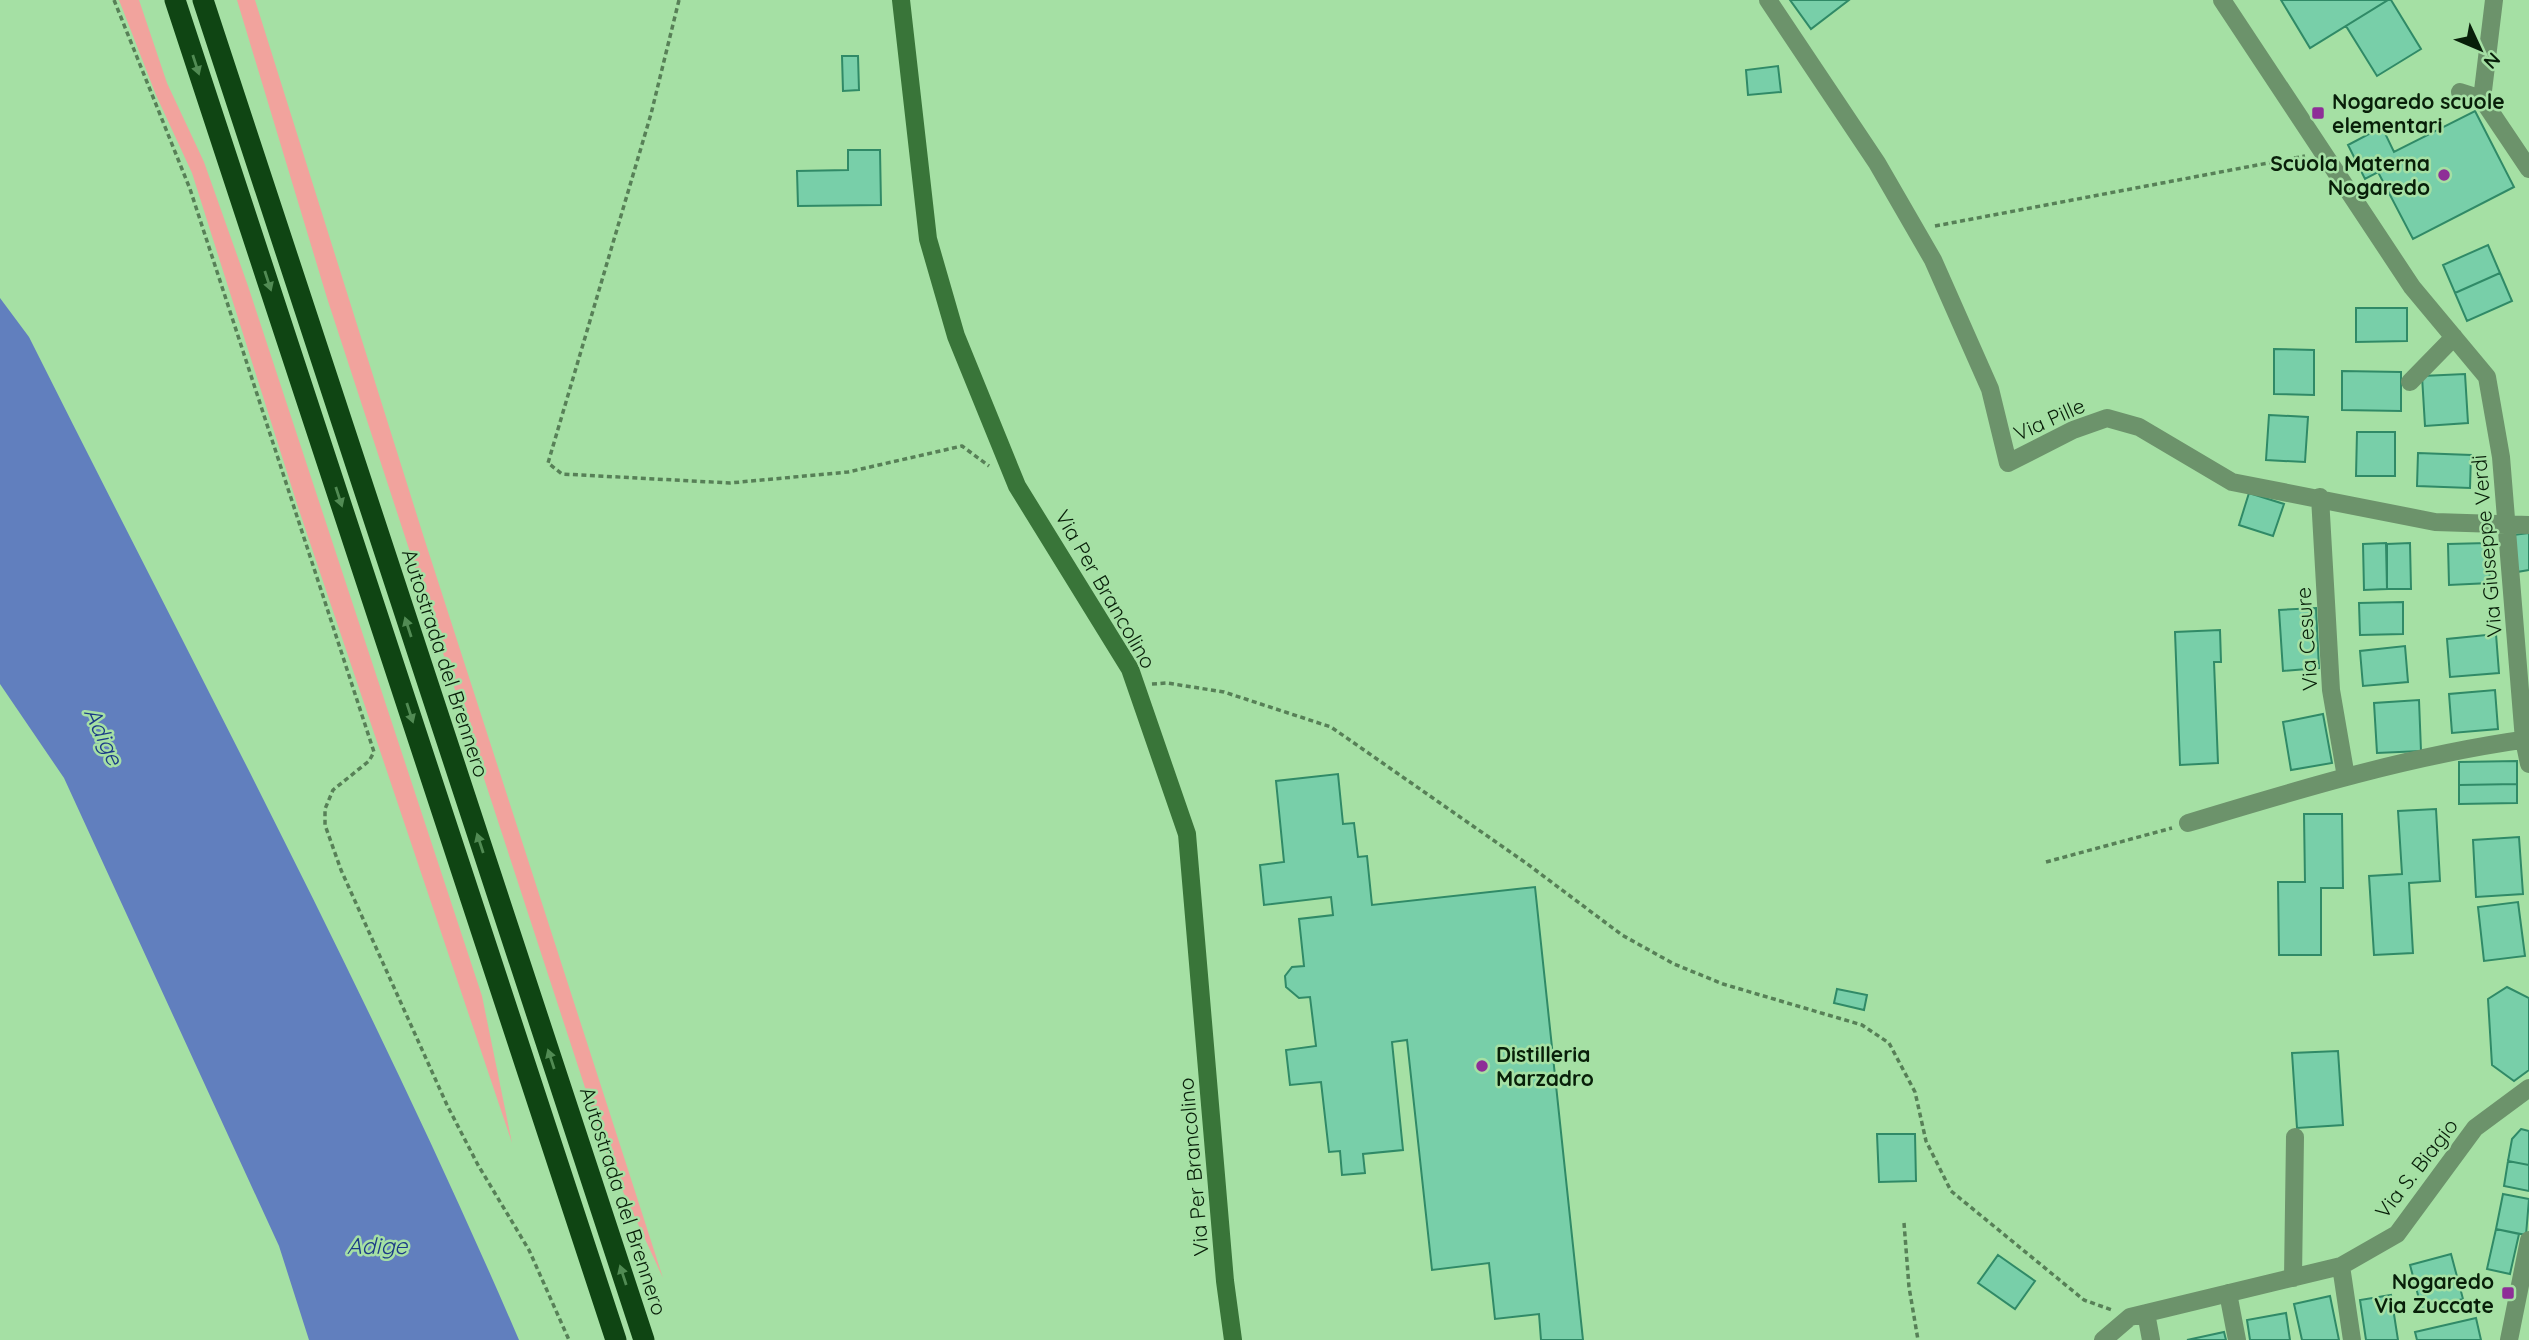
<svg xmlns="http://www.w3.org/2000/svg" width="2529" height="1340" viewBox="0 0 2529 1340" font-family="Quicksand,sans-serif">
  <style>
    .green { fill: #f1a39d }
    .water { fill: #617fbe }
    .building { fill: #78cfa9; stroke: #308a67; stroke-width: 2 }
    .lines { fill: none; stroke-linecap: round; stroke-linejoin: round }
    .path { stroke: #578057; stroke-width: 3.5; stroke-dasharray: 5 3.5; stroke-linecap: butt }
    .street { stroke: #6c936b; stroke-width: 18 }
    .secondary { stroke: #397539; stroke-width: 18 }
    .highway { stroke: #0f4513; stroke-width: 21 }
    .oneway { fill: #528b54 }
    .poi-dot { fill: #8e2e97; stroke: #a5e0a4; stroke-width: 2.5 }
    .labels { text-anchor: middle; dominant-baseline: central; stroke-width: 5; stroke-linejoin: round; paint-order: stroke }
    .poi-label { font-size: 21px; font-weight: bold; fill: #081f09; stroke: #a5e0a4; text-anchor: start }
    .street-label { font-size: 21px; fill: #081f09; stroke: #a5e0a4 }
    .water-label { font-size: 23px; font-style: italic; fill: #1c3b87; stroke: #a5e0a4 }
  </style>
  <rect width="100%" height="100%" fill="#a5e0a4"/>
  <path class="green" d="M119,0h20l28,83 37,79 44,124 234,710 30,147 -214,-636 -106,-334 -36,-78z
    M237,0h18l170,541 238,737 -54,-117 -282,-863z"/>
  <path class="water" d="M0,298l29,39c166,332 343,661 490,1003h-210l-30,-94 -215,-468 -64,-94z"/>
  <path class="building" d="M1790,0h59l-38,29z
    M2281,0h107l-78,48z
    M2388,0h3l30,49 -44,27 -31,-50z
    M842,56h16l1,34 -16,1z
    M1778,66l3,26 -33,3 -2,-25z
    M2475,111l39,76 -101,52 -35,-67 -13,7 -17,-34 34,-18 12,25z
    M848,150h32l1,55 -83,1 -1,-35 51,-1z
    M2488,245l12,28 -45,20 -12,-28z
    M2500,273l12,28 -45,20 -12,-28z
    M2356,308h51v33l-51,1z
    M2274,349l40,1v45l-40,-1z
    M2342,371l59,1v39l-59,-1z
    M2465,374l3,49 -43,3 -3,-50z
    M2269,415l39,2 -3,45 -39,-2z
    M2357,432h38v44h-39z
    M2418,453l53,2 -1,33 -53,-2z
    M2249,493l35,11 -11,32 -34,-11z
    M2529,533v37l-12,2 -4,-37z
    M2386,543l1,46 -23,1 -1,-46z
    M2410,543l1,46h-24v-45z
    M2488,543l2,40 -41,2 -1,-41z
    M2403,602v32l-43,1 -1,-32z
    M2316,608l3,60 -36,3 -4,-61z
    M2220,630l1,32h-7l4,101 -38,2 -5,-133z
    M2496,634l3,39 -49,4 -3,-38z
    M2405,646l3,36 -45,4 -3,-35z
    M2495,690l3,39 -46,4 -3,-39z
    M2419,700l2,51 -44,2 -3,-50z
    M2323,714l9,49 -41,7 -8,-48z
    M2517,761v23l-58,1v-23z
    M1338,774l5,50 11,-1 4,34 9,-1 5,49 163,-18 48,453h-42l-2,-26 -44,5 -6,-56 -57,7 -25,-230 -15,2 11,108 -40,4 2,19 -23,2 -2,-24 -11,1 -8,-70 -31,3 -4,-35 30,-4 -6,-49 -11,1 -13,-11 -1,-11 7,-9 12,-1 -5,-47 34,-4 -2,-18 -67,8 -4,-40 24,-3 -8,-81z
    M2517,784v19l-58,1v-19z
    M2436,809l4,72 -31,2 4,70 -39,2 -5,-79 33,-2 -4,-63z
    M2304,814h38l1,74h-22v67h-42l-1,-73h27z
    M2519,837l4,57 -47,3 -3,-57z
    M2518,902l7,54 -41,5 -6,-54z
    M2507,987l22,11v72l-15,11 -22,-16 -4,-66z
    M1837,989l30,6 -3,15 -30,-7z
    M2338,1051l5,74 -46,3 -5,-75z
    M2521,1129l8,2v34l-21,-4 4,-22z
    M1877,1134h38l1,47 -37,1z
    M2508,1161l21,4v26l-25,-5z
    M2503,1194l26,5 -3,36 -30,-6z
    M2496,1229l23,5 -9,40 -23,-5z
    M2451,1254l12,45 -41,11 -12,-45z
    M1998,1255l37,26 -20,28 -37,-26z
    M2391,1295l7,45h-32l-6,-40z
    M2330,1296l9,44h-37l-8,-36z
    M2286,1313l4,27h-40l-3,-20z
    M2476,1318l5,22h-64l-2,-8z
    M2224,1332l2,8h-39z"/>
  <g class="lines">
    <path class="path" d="M114,0l76,189 184,563 -5,9 -36,29 -8,19v16l16,45 106,235 31,60 51,85 40,90
      M679,0l-28,114 -103,349 14,11 168,9 118,-11 114,-26 27,20
      M1935,226l370,-70
      M1152,684l15,-1 57,9 107,35 195,136 96,72 52,29 49,20 139,41 27,18 26,49 11,49 25,50 133,109 28,10
      M2046,862l126,-34
      M1904,1223l5,64 9,53"/>
    <path class="street" d="M1768,0l109,163 56,97 57,129 18,74 65,-33 34,-12 32,9 93,55 203,40 94,3
      M2222,0l190,287 75,90 14,80 23,283 5,24
      M2460,92l22,7 47,70
      M2482,99l12,-99
      M2410,382l44,-45
      M2320,497l11,193 15,87
      M2188,823c112,-34 224,-68 341,-84
      M2341,1266l11,74
      M2293,1278l2,-141
      M2228,1293l9,47
      M2146,1313l5,27
      M2103,1340l27,-23 211,-51 56,-32 78,-106 54,-40
      M2509,1340l20,-100"/>
    <path class="secondary" d="M901,0l27,239 28,97 61,150 113,183 57,165 38,447 8,59"/>
    <path class="highway" d="M175,0l441,1340
      M203,0l441,1340"/>
  </g>
  <defs><path id="oneway-solid" d="M-6-.8H1V-3.2L6.5 0L1 3.2V.8H-6Z" transform="scale(1.75)"/></defs>
  <g class="oneway">
    <use href="#oneway-solid" transform="translate(196 65) rotate(72)"/>
    <use href="#oneway-solid" transform="translate(268 281) rotate(72)"/>
    <use href="#oneway-solid" transform="translate(339 497) rotate(72)"/>
    <use href="#oneway-solid" transform="translate(408 627) rotate(-108)"/>
    <use href="#oneway-solid" transform="translate(410 713) rotate(72)"/>
    <use href="#oneway-solid" transform="translate(480 843) rotate(-108)"/>
    <use href="#oneway-solid" transform="translate(551 1059) rotate(-108)"/>
    <use href="#oneway-solid" transform="translate(623 1275) rotate(-108)"/>
  </g>
  <g class="poi-dot">
    <rect x="2311" y="106" width="14" height="14" rx="3.5"/>
    <circle cx="2444" cy="175" r="7"/>
    <circle cx="1482" cy="1066" r="7"/>
    <rect x="2501" y="1286" width="14" height="14" rx="3.5"/>
  </g>
  <g class="labels">
    <g class="poi-label">
      <text x="2332" y="101">Nogaredo scuole<tspan x="2332" dy="24">elementari</tspan></text>
      <text x="2430" y="163" text-anchor="end">Scuola Materna<tspan x="2430" dy="24">Nogaredo</tspan></text>
      <text x="1496" y="1054">Distilleria<tspan x="1496" dy="24">Marzadro</tspan></text>
      <text x="2494" y="1281" text-anchor="end">Nogaredo<tspan x="2494" dy="24">Via Zuccate</tspan></text>
    </g>
    <g class="street-label">
      <text transform="translate(2049 419) rotate(-24)">Via Pille</text>
      <text transform="translate(2486 546) rotate(-95)">Via Giuseppe Verdi</text>
      <text transform="translate(1106 589) rotate(60)">Via Per Brancolino</text>
      <text transform="translate(2306 639) rotate(-94)">Via Cesure</text>
      <text transform="translate(446 663) rotate(72)">Autostrada del Brennero</text>
      <text transform="translate(1193 1167) rotate(-95)">Via Per Brancolino</text>
      <text transform="translate(2416 1168) rotate(-52)">Via S. Biagio</text>
      <text transform="translate(624 1201) rotate(72)">Autostrada del Brennero</text>
    </g>
    <g class="water-label">
      <text transform="translate(104 736) rotate(65)">Adige</text>
      <text x="377" y="1245">Adige</text>
    </g>
  </g>
  <g transform="translate(2480 49) rotate(134)" stroke="#a5e0a4" stroke-width="5" paint-order="stroke">
  <path d="M0-5L12 26L0 18L-12 26Z" fill="#081f09"/>
  <text y="-10" font-size="19" font-weight="bold" text-anchor="middle" fill="#081f09">N</text>
  </g>
</svg>
